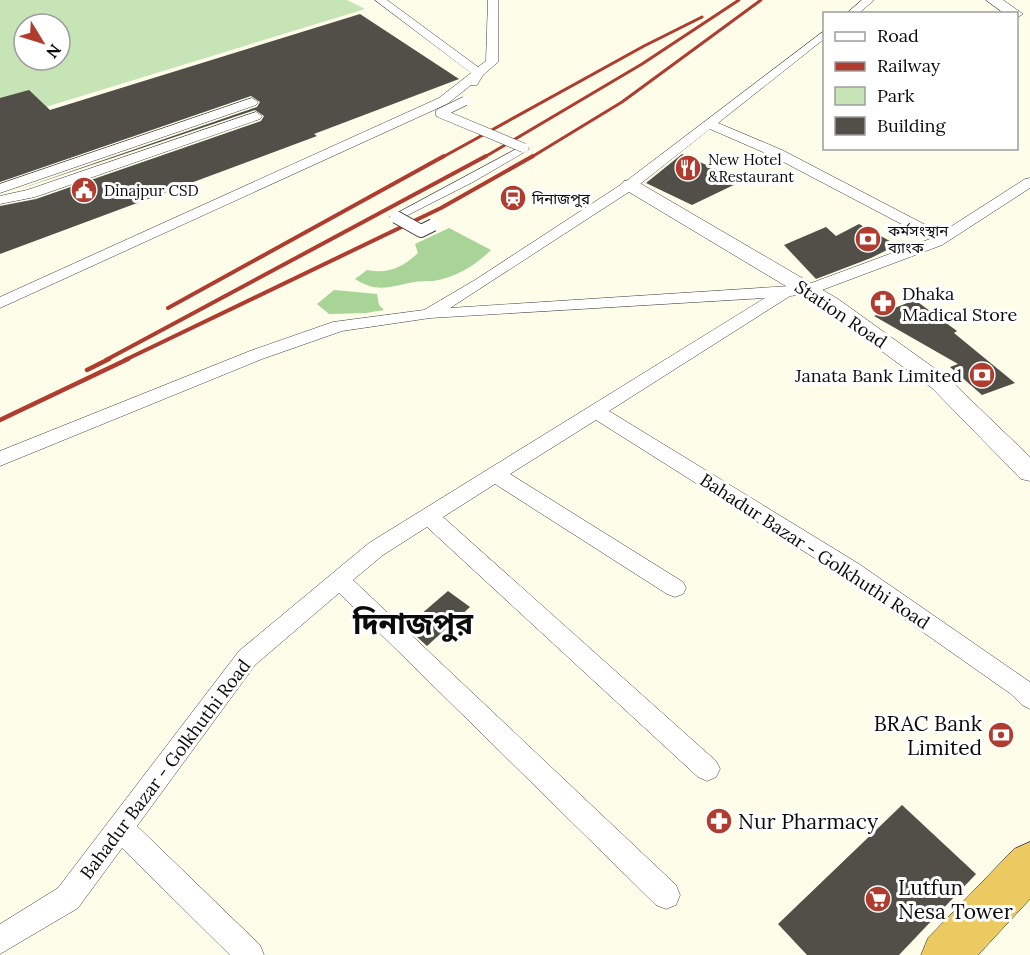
<svg xmlns="http://www.w3.org/2000/svg" width="1030" height="955" viewBox="0 0 1030 955" font-family="Lora,'Noto Sans Bengali',serif">
  <style>
    .green { fill: #c7e4b7; fill-rule: evenodd }
    .forest { fill: #a9d497 }
    .building { fill: #524e48 }
    .lines { fill: none; stroke-linecap: round; stroke-linejoin: round }
    .pedestrian-casing { stroke: #3e3e3e; stroke-width: 1 }
    .minor-casing { stroke: #3e3e3e; stroke-width: 1 }
    .tertiary-casing { stroke: #3e3e3e; stroke-width: 1 }
    .trunk-casing { stroke: #1c1c1c; stroke-width: 1 }
    .pedestrian { fill: #fff; fill-rule: evenodd }
    .minor { fill: #fff; fill-rule: evenodd }
    .tertiary { fill: #fff; fill-rule: evenodd }
    .trunk { fill: #ecca62; fill-rule: evenodd }
    .rail-far2 { stroke: #af3c2e; stroke-width: 3 }
    .rail-far1 { stroke: #af3c2e; stroke-width: 4 }
    .rail { stroke: #af3c2e; stroke-width: 4.5 }
    .pedestrian-bridge-far1-casing { stroke: #3e3e3e; stroke-width: 10; stroke-linecap: butt }
    .pedestrian-bridge-casing { stroke: #3e3e3e; stroke-width: 14; stroke-linecap: butt }
    .pedestrian-bridge-far1 { stroke: #fff; stroke-width: 9 }
    .pedestrian-bridge { stroke: #fff; stroke-width: 12 }
    .labels { text-anchor: middle; dominant-baseline: central; stroke-width: 6; stroke-linejoin: round; paint-order: stroke }
    .far-poi-label { font-size: 15px; fill: #0b0b0b; stroke: #fff; text-anchor: start }
    .poi-label { font-size: 18px; fill: #0b0b0b; stroke: #fff; text-anchor: start }
    .street-label { font-size: 18px; fill: #0b0b0b; stroke: #fff }
    .near-poi-label { font-size: 21px; fill: #0b0b0b; stroke: #fff; text-anchor: start }
    .town-label { font-size: 30px; font-weight: bold; fill: #0b0b0b; stroke: #fff }
  </style>
  <rect width="100%" height="100%" fill="#fdfdea"/>
  <path class="green" d="M0,0h347l18,9 -365,112zM24,24h36v36h-36z"/>
  <path class="forest" d="M449,228l42,22c-15,15 -36,28 -58,31 -7,0 -13,0 -19,1 -25,5 -37,11 -59,-3l12,-9c21,4 35,-2 51,-17l-3,-9z
    M334,290l43,4 2,11 5,5 -18,3 -37,1 -12,-10z"/>
  <path class="building" d="M360,14l99,65 -145,55 3,2 -317,118v-48l36,-7 225,-78 3,-5 -9,-6 -241,81 243,-84 3,-5 -9,-6 -251,86v-84l29,-8 21,20z
    M682,154l60,27 -50,24 -46,-22z
    M859,224l38,21 -26,13 -55,21 -32,-34 42,-18 10,9z
    M915,300l42,31 -3,2 61,50 -33,12 -32,-28 8,-3 -84,-48z
    M448,591l22,16 -43,39 -21,-19z
    M902,805l74,69 -77,81h-92l-29,-31z"/>
  <g class="lines">
    <defs>
      <path id="pedestrian" d="M524,145l5,3 -1,2 -55,32 -73,37 -4,1 -6,-3z"/>
      <path id="minor" d="M375,0h12l91,67 8,-6 2,-61h10v62l-15,13 -6,10h-6l-24,19 -447,204v-11l439,-199 32,-25z
        M862,0h12l-16,14h-12z
        M824,31v8l-106,84 64,27 159,83 84,-54 5,-1v10l-88,57 -128,48 -24,3 -181,115 250,153 168,116 3,2v27l-8,-4 -11,-11 -168,-118 -247,-156 -86,54 173,108 3,6 -3,6 -8,3 -8,-3 -172,-110 -52,33 273,244 4,8 -4,8 -9,4 -9,-4 -271,-250 -44,28 -30,25 323,305 4,10 -4,10 -10,4 -10,-4 -317,-312 -84,72 -118,161 123,119 4,10h-34l-108,-107 -44,60 -78,46v-30l58,-36 181,-237 130,-108 396,-245 -335,20 -88,13 -80,28 -262,107v-15l250,-100 83,-29 91,-12 51,-30 150,-98zM710,129l62,27 158,83 -124,46 -356,23 185,-120z
        M252,98l6,4 -2,3 -256,88v-9z
        M256,112l6,4 -2,3 -225,78 -35,7v-8l27,-6z"/>
      <path id="tertiary" d="M986,0h17l20,14 -7,4v-4h-11z
        M630,180l6,1 202,118 110,79 82,79v24l-9,-2 -89,-91 -108,-79 -200,-120 -3,-4 3,-4z"/>
      <path id="trunk" d="M1030,842v57l-52,56h-57l7,-17 86,-89z"/>
    </defs>
    <use href="#pedestrian" class="pedestrian-casing"/>
    <use href="#minor" class="minor-casing"/>
    <use href="#tertiary" class="tertiary-casing"/>
    <use href="#trunk" class="trunk-casing"/>
    <use href="#pedestrian" class="pedestrian"/>
    <use href="#minor" class="minor"/>
    <use href="#tertiary" class="tertiary"/>
    <use href="#trunk" class="trunk"/>
    <path class="rail-far2" d="M441,158l203,-112 58,-29
      M483,158l159,-94 97,-64
      M530,158l92,-56 139,-102"/>
    <path class="rail-far1" d="M168,308l276,-152
      M106,360l380,-204
      M125,360l316,-152 92,-52"/>
    <path class="rail" d="M87,370l22,-11
      M0,420l128,-61"/>
    <defs>
      <path id="pedestrian-bridge-far1" d="M465,101l-25,12 84,35"/>
      <path id="pedestrian-bridge" d="M396,217l25,14 12,-6"/>
    </defs>
    <use href="#pedestrian-bridge-far1" class="pedestrian-bridge-far1-casing"/>
    <use href="#pedestrian-bridge" class="pedestrian-bridge-casing"/>
    <use href="#pedestrian-bridge-far1" class="pedestrian-bridge-far1"/>
    <use href="#pedestrian-bridge" class="pedestrian-bridge"/>
  </g>
  <defs>
    <symbol id="restaurant-disc" viewBox="-11 -11 22 22"><circle r="9.5" fill="#af3c2e" stroke="#fff"/><path d="M-5-6h1v4h1v-4h1v4h1v-4h1v5L-1.5 .5V6h-2V.5L-5-1ZM5-6V6H3V1.5H1.5Q1.5-4 5-6Z" fill="#fff"/></symbol>
    <symbol id="civic-disc" viewBox="-11 -11 22 22"><circle r="9.5" fill="#af3c2e" stroke="#fff"/><path d="M-.6-6.5H3V-4.5H.6V-3L4-1V1h2V6H-6V1h2V-1L-.6-3ZM-1.2 2.5V6h2.4V2.5Z" fill="#fff"/></symbol>
    <symbol id="station-disc" viewBox="-11 -11 22 22"><circle r="9.5" fill="#af3c2e" stroke="#fff"/><path d="M-3-6H3Q5-6 5-4V2Q5 4 3 4L4.5 6H3L1.5 4h-3L-3 6H-4.5L-3 4Q-5 4-5 2V-4Q-5-6-3-6ZM-3.5-4v3h7v-3ZM-3.5 1v1.5H-2V1ZM2 1v1.5H3.5V1Z" fill="#fff"/></symbol>
    <symbol id="bank-disc" viewBox="-11 -11 22 22"><circle r="9.5" fill="#af3c2e" stroke="#fff"/><path d="M-6-4H6V4H-6ZM0-2.3a2.3 2.3 0 1 0 0 4.6a2.3 2.3 0 1 0 0-4.6Z" fill="#fff"/></symbol>
    <symbol id="pharmacy-disc" viewBox="-11 -11 22 22"><circle r="9.5" fill="#af3c2e" stroke="#fff"/><path d="M-2-6h4v4h4v4h-4v4h-4v-4h-4v-4h4Z" fill="#fff"/></symbol>
    <symbol id="supermarket-disc" viewBox="-11 -11 22 22"><circle r="9.5" fill="#af3c2e" stroke="#fff"/><path d="M-6-5.5h2.5l.6 2H6L4.5 2H-2.5L-4.4-4H-6ZM-1.5 3.2a1.3 1.3 0 1 0 .1 0ZM3 3.2a1.3 1.3 0 1 0 .1 0Z" fill="#fff"/></symbol>
  </defs>
  <g fill-rule="evenodd">
    <use href="#restaurant-disc" x="673" y="153" width="30" height="30"/>
    <use href="#civic-disc" x="69" y="175" width="30" height="30"/>
    <use href="#station-disc" x="498" y="183" width="30" height="30"/>
    <use href="#bank-disc" x="853" y="224" width="30" height="30"/>
    <use href="#pharmacy-disc" x="868" y="288" width="30" height="30"/>
    <use href="#bank-disc" x="967" y="360" width="30" height="30"/>
    <use href="#bank-disc" x="986" y="720" width="30" height="30"/>
    <use href="#pharmacy-disc" x="704" y="806" width="30" height="30"/>
    <use href="#supermarket-disc" x="863" y="884" width="30" height="30"/>
  </g>
  <g class="labels">
    <g class="far-poi-label">
      <text x="708" y="159">New Hotel<tspan x="708" dy="17">&amp;Restaurant</tspan></text>
      <text x="104" y="190">Dinajpur CSD</text>
      <text x="532" y="198">দিনাজপুর</text>
      <text x="888" y="230">কর্মসংস্থান<tspan x="888" dy="17">ব্যাংক</tspan></text>
    </g>
    <g class="poi-label">
      <text x="902" y="293">Dhaka<tspan x="902" dy="21">Madical Store</tspan></text>
      <text x="962" y="375" text-anchor="end">Janata Bank Limited</text>
    </g>
    <g class="street-label">
      <text transform="translate(841 314) rotate(34)">Station Road</text>
      <text transform="translate(815 551) rotate(33)">Bahadur Bazar - Golkhuthi Road</text>
      <text transform="translate(165 769) rotate(-53)">Bahadur Bazar - Golkhuthi Road</text>
    </g>
    <g class="near-poi-label">
      <text x="982" y="723" text-anchor="end">BRAC Bank<tspan x="982" dy="24">Limited</tspan></text>
      <text x="738" y="821">Nur Pharmacy</text>
      <text x="898" y="887">Lutfun<tspan x="898" dy="24">Nesa Tower</tspan></text>
    </g>
    <g class="town-label">
      <text x="413" y="623">দিনাজপুর</text>
    </g>
  </g>
  <rect x="823" y="12" width="195" height="138" fill="#ffffff" stroke="#9d9d9d" stroke-width="1.5"/>
  <rect x="835" y="32" width="30" height="9" fill="#ffffff" stroke="#9d9d9d" stroke-width="1.5"/>
  <text x="877" y="42" font-size="18" fill="#0b0b0b">Road</text>
  <rect x="835" y="62" width="30" height="9" fill="#af3c2e" stroke="#9d9d9d" stroke-width="1.5"/>
  <text x="877" y="72" font-size="18" fill="#0b0b0b">Railway</text>
  <rect x="835" y="87" width="30" height="18" fill="#c7e4b7" stroke="#9d9d9d" stroke-width="1.5"/>
  <text x="877" y="102" font-size="18" fill="#0b0b0b">Park</text>
  <rect x="835" y="117" width="30" height="18" fill="#524e48" stroke="#9d9d9d" stroke-width="1.5"/>
  <text x="877" y="132" font-size="18" fill="#0b0b0b">Building</text>
  <g transform="translate(42 42) rotate(128)"><circle r="28" fill="#ffffff" stroke="#9d9d9d" stroke-width="1.5"/>
  <path d="M0-4.5L10 22L0 15L-10 22Z" fill="#af3c2e"/>
  <text y="-9" font-size="16" font-weight="bold" text-anchor="middle" fill="#0b0b0b">N</text>
  </g>
</svg>
